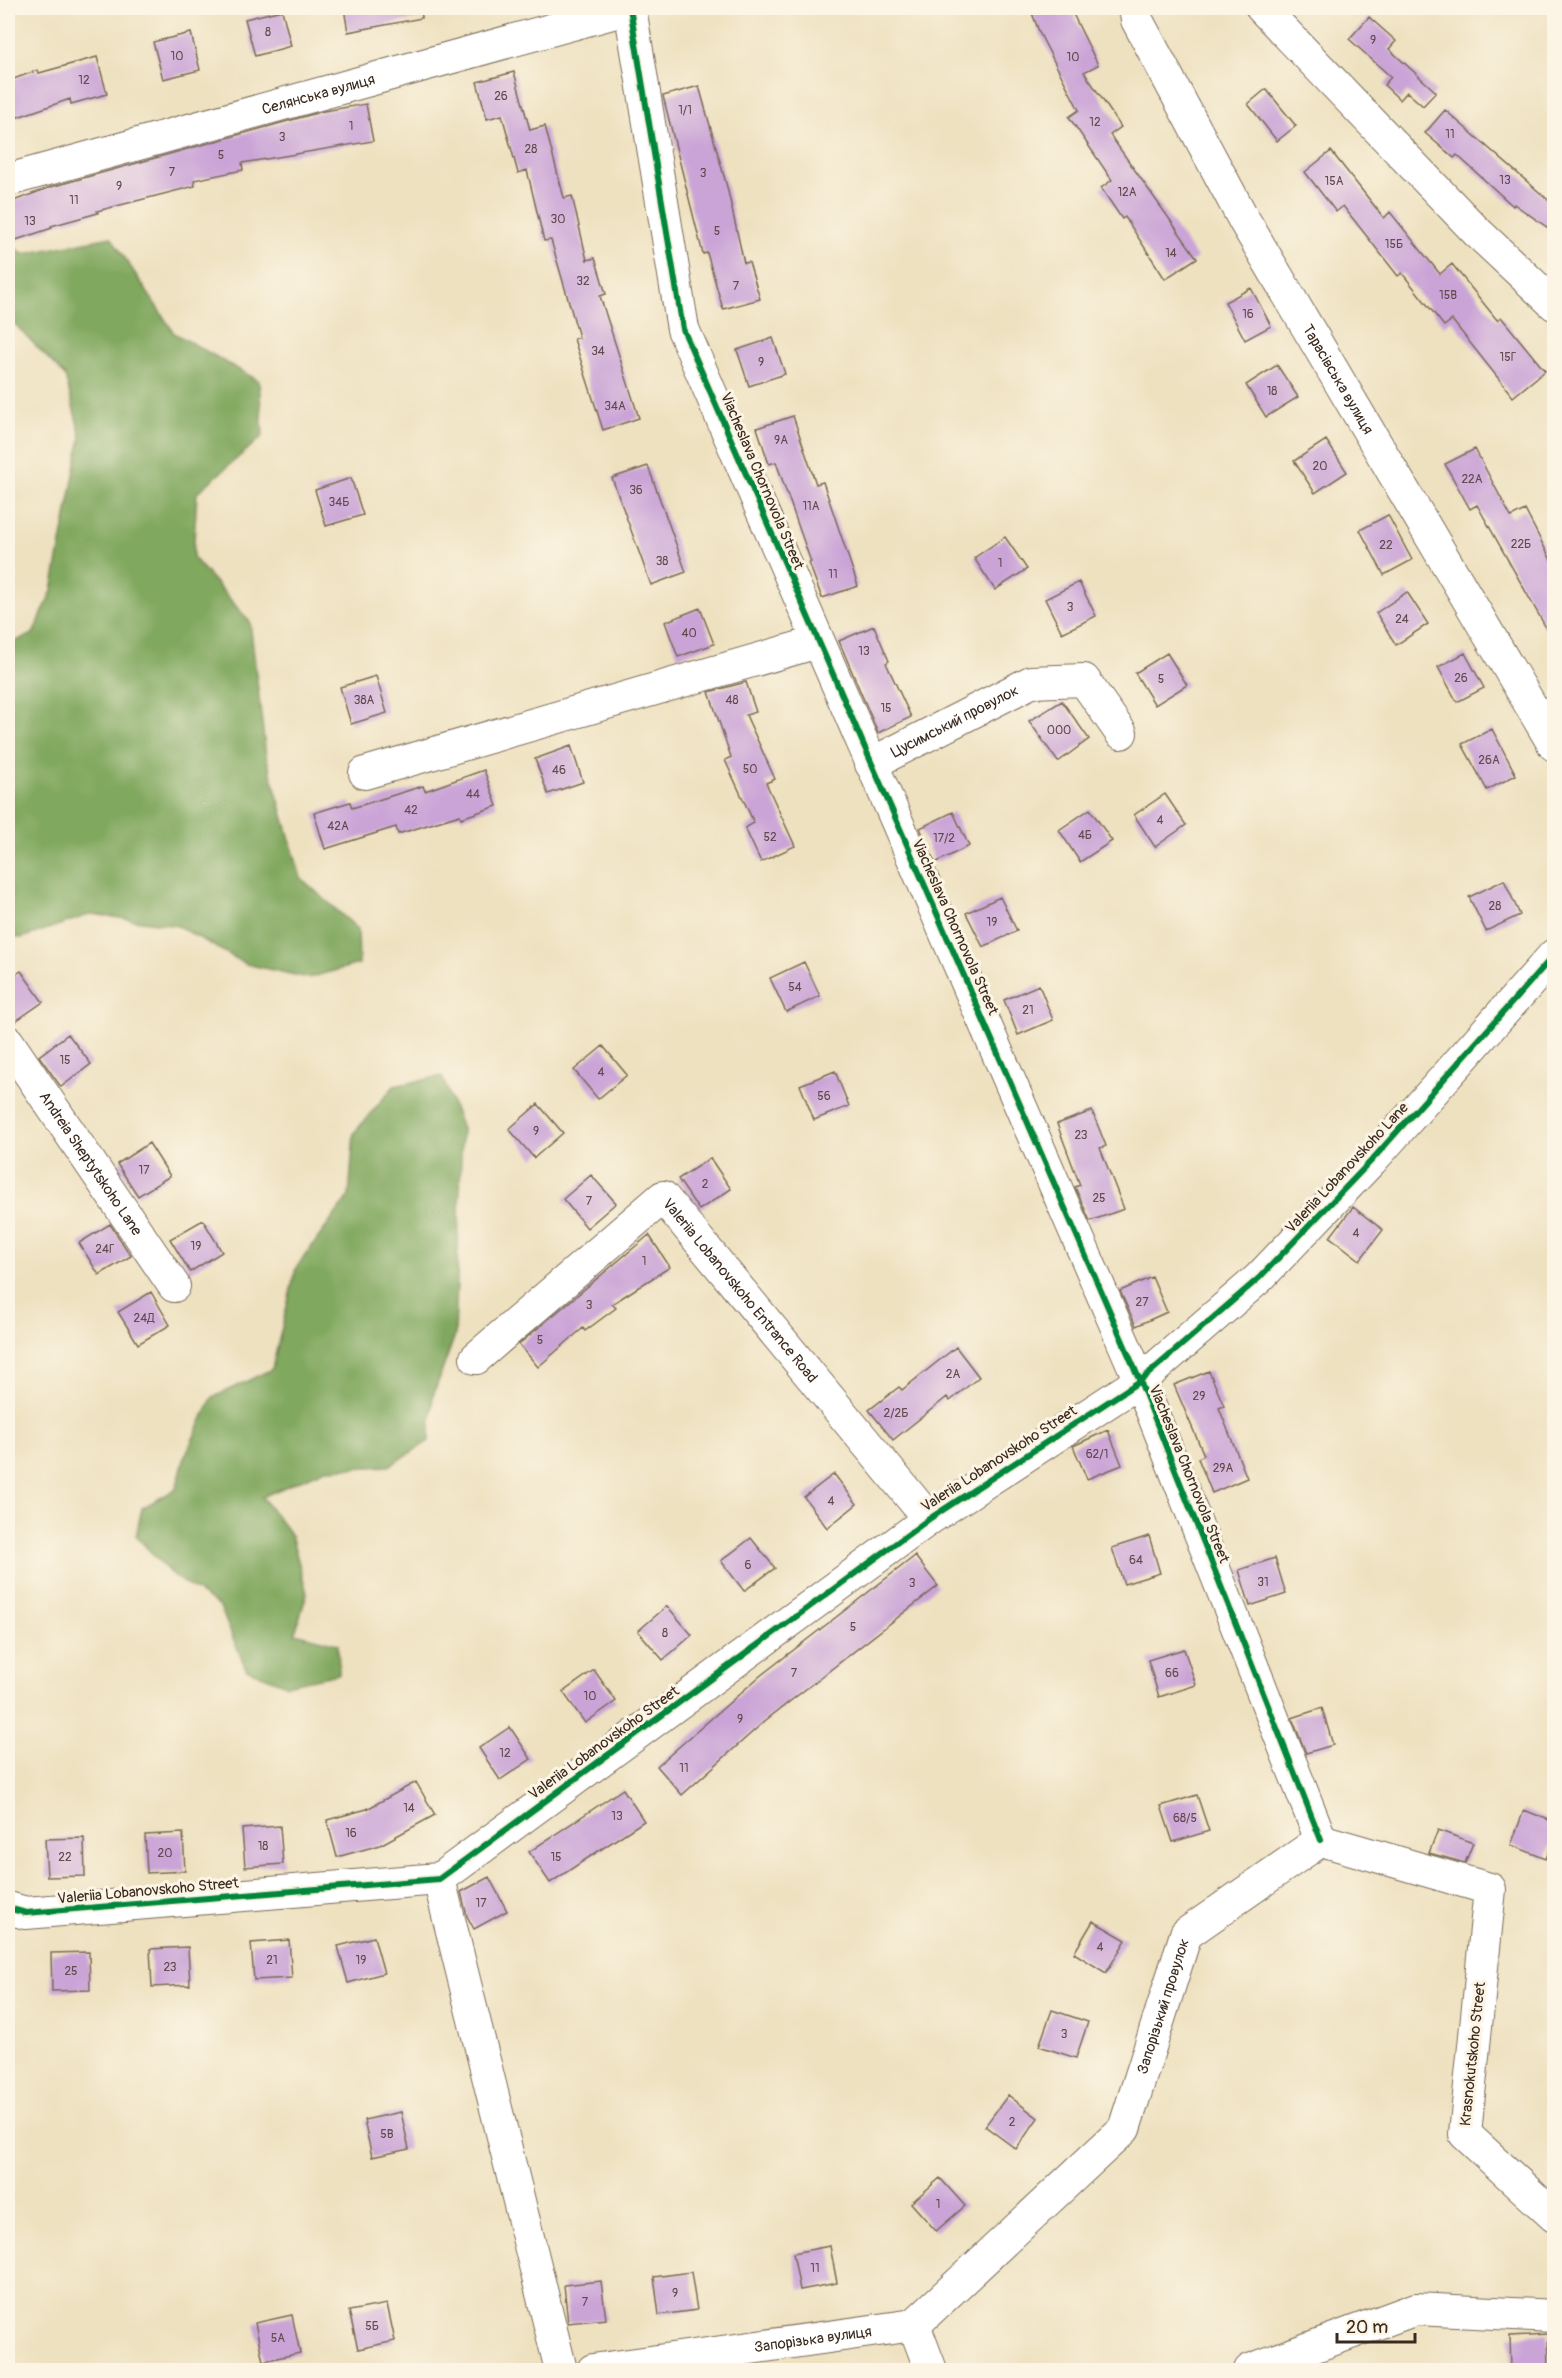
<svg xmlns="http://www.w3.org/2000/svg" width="1562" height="2378" viewBox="0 0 1562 2378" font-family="Pangolin,sans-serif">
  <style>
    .forest { fill: #81a85e; stroke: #5e693e; stroke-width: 1.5 }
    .building { fill: #caa4d7 }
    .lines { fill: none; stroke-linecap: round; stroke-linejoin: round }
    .minor-casing { stroke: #7a6a57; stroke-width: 34 }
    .minor { stroke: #fff; stroke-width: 32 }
    .cycleway-casing { stroke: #fcf5e5; stroke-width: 10 }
    .cycleway { stroke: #00873e; stroke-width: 6 }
    .labels { text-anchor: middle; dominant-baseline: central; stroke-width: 6; stroke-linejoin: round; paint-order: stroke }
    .number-label { font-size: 12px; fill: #5f484c }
    .street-label { font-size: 15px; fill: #3b2a1e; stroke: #fcf5e5 }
  </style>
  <rect width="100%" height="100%" fill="#fcf5e5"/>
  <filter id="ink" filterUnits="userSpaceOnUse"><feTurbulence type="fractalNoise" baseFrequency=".0167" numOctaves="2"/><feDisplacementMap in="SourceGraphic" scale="12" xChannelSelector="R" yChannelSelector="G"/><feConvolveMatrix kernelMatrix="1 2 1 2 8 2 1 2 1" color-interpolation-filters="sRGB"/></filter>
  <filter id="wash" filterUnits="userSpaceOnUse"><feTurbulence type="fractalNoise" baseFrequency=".008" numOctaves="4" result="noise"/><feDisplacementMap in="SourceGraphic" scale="24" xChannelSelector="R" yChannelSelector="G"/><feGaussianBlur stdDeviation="1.35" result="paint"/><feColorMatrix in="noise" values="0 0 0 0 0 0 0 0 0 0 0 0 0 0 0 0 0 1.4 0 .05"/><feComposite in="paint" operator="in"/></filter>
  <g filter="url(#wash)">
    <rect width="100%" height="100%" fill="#eee1c0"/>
    <path class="forest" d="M111,237l63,96 85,48 4,55 -66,57 -4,64 57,65 16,134 35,122 57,51 1,35 -51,14 -62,-14 -68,-38 -87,-12 -69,24 -14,-2v-292l25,-10 19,-43 29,-154 -16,-61 -57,-59v-73l16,10z
      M442,1076l20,53 -5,150 -2,56 -22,61 -4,45 -40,25 -63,3 -64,28 29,38 16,58 -12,40 43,11 1,30 -53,11 -40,-16 -26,-62 -50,-34 -34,-37 6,-28 34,-19 9,-33 27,-58 60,-29 24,-101 53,-72 5,-63 40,-47z"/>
    <g id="blocks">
      <path class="building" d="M344,8h77l1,10 -74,14z
        M1030,8h40l28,57 -14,7 37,55 -11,8 87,123 -32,21 -40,-62 -3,2 -21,-31 11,-8 -43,-63 10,-7 -39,-76z
        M282,10l9,36 -36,10 -10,-37z
        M1369,17l27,24 -7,8 47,43 -13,14 -16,-14 -7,8 -16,-15 7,-8 -42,-38z
        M191,33l9,37 -37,9 -10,-37z
        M97,57l10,37 -36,10 -1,-5 -55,19 -7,-22v-15l30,-11 1,3z
        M514,72l16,58 15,-4 19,72 8,-2 15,64 8,-2 11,36 -6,2 39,122 -36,12 -29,-91 5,-2 -28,-97 -7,1 -17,-71 -9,3 -16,-58 -15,4 -10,-37z
        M699,86l28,101 17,76 5,-1 11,37 -37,10 -16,-56 -4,1 -40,-158z
        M1266,89l30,37 -19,15 -29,-37z
        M366,104l7,37 -131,22 1,7 -49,10 1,6 -98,25 1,2 -47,13 1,2 -36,12 -8,-25v-12l43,-16 273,-76z
        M1445,110l109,95v27l-40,-28 -1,2 -56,-51 -3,3 -29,-25z
        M1331,151l53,67 6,-6 50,62 12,-10 45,56 4,-3 44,54 -32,26 -61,-77 -8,6 -42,-53 -4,3 -55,-70 -7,6 -31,-40z
        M1251,288l20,38 -26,14 -20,-38z
        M773,338l12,36 -36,12 -12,-36z
        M1277,365l21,32 -32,20 -20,-32z
        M793,416l23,68 7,-2 35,104 -36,12 -13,-35 2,-1 -35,-100 -7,2 -12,-36z
        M1326,440l21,32 -32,21 -21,-32z
        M1475,449l36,68 14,-7 29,56v76l-77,-137 -7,4 -25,-45z
        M648,466l38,106 -35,13 -39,-107z
        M351,478l12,37 -37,11 -11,-36z
        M1388,515l24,45 -28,15 -24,-45z
        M1005,537l22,32 -32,21 -21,-32z
        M1079,582l17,34 -34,17 -17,-34z
        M1407,592l21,32 -32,21 -20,-32z
        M700,608l14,36 -36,13 -13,-35z
        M874,626l15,35 -3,2 25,54 -33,16 -39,-92z
        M1167,653l20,32 -32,20 -20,-32z
        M1465,653l19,35 -27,14 -19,-35z
        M376,676l11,37 -36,11 -11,-37z
        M746,682l10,30 -10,3 29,64 -9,4 29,63 -34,16 -16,-34 9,-5 -29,-63 6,-3 -22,-65z
        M1062,701l27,38 -31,23 -29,-41z
        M1492,729l24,46 -29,15 -25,-46z
        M571,746l12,36 -35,12 -13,-35z
        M484,770l13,36 -36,12 -1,-3 -62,19 -2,-7 -71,22 -11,-36 36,-11 2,6 71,-22 2,5z
        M1165,794l21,31 -31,22 -21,-32z
        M1090,809l22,32 -32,21 -21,-32z
        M953,812l16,34 -34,17 -15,-35z
        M1504,880l16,35 -34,16 -17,-34z
        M1000,897l17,34 -34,16 -17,-34z
        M804,962l16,34 -34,16 -16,-34z
        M21,971l22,31 -33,23 -2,-1v-44z
        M1039,985l14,35 -35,15 -14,-35z
        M68,1034l23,30 -30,23 -22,-31z
        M603,1046l24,29 -29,24 -24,-29z
        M835,1071l14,35 -35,14 -14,-35z
        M538,1104l25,29 -29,25 -25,-29z
        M1092,1111l14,35 -6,2 24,61 -34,12 -15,-34 5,-2 -23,-61z
        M149,1143l21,33 -32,20 -21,-32z
        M710,1158l21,31 -32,21 -21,-31z
        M591,1175l25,28 -29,25 -24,-29z
        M1353,1207l30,23 -23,30 -30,-23z
        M203,1220l19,32 -32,20 -20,-33z
        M110,1224l21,32 -32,19 -20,-32z
        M649,1235l21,32 -58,37 4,4 -31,23 -2,-3 -45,39 -19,-23z
        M1152,1277l15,35 -31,14 -16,-35z
        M151,1292l19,33 -32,19 -20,-32z
        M956,1347l23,30 -29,24 -3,-4 -54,43 -24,-30 30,-23 3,3z
        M1209,1371l15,35 -5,2 28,70 -35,15 -14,-35 6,-3 -30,-70z
        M1108,1430l14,35 -35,14 -14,-33z
        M834,1474l23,30 -30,24 -23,-31z
        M1149,1536l11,37 -36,11 -12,-36z
        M751,1538l24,30 -31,23 -23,-30z
        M915,1556l23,30 -172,134 -84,75 -25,-29 103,-90z
        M1275,1558l11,36 -36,12 -11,-36z
        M667,1606l25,29 -29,25 -25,-29z
        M1184,1649l12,36 -37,12 -11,-37z
        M594,1670l22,31 -31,22 -22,-31z
        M1322,1708l11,37 -27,8 -14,-35z
        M510,1727l21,32 -31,21 -21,-32z
        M416,1782l19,33 -55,30 -43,12 -10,-37 40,-11z
        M623,1789l21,32 -94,62 -21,-31z
        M1197,1795l12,36 -36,11 -12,-36z
        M1524,1810l30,12v15l-8,22 -35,-14z
        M280,1826l3,38 -38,3 -3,-38z
        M1438,1830l35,13 -8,20 -36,-10z
        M183,1833l2,38 -38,2 -2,-38z
        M84,1838l1,38 -38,1 -2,-38z
        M489,1877l18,34 -33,18 -7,-13 -6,-24z
        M1093,1921l33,19 -20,33 -32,-20z
        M374,1937l10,36 -36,10 -10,-37z
        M289,1940l3,38 -38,2 -3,-37z
        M188,1947l2,38 -38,2 -2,-38z
        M89,1952l1,38 -38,1 -1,-38z
        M1052,2010l36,12 -12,36 -37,-12z
        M1008,2095l30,23 -22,31 -31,-23z
        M401,2112l8,37 -37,8 -8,-37z
        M940,2178l25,28 -29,25 -25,-28z
        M830,2246l7,37 -37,7 -7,-37z
        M691,2272l6,38 -38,5 -5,-38z
        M601,2281l5,38 -38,4 -4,-38z
        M387,2304l8,37 -37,8 -9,-38z
        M292,2315l8,38 -37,8 -8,-38z
        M1548,2334l1,36h-38l-1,-34z"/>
    </g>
  </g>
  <g filter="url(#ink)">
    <use href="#blocks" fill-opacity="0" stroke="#7a6a57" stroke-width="1.5"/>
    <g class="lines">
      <defs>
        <g id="minor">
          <path d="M630,8l53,321 457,1052 181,459"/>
          <path id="s1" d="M1135,8l2,12 107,200 310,525"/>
          <path d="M1262,8l214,223 78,73"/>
          <path id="s2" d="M8,180l622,-172"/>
          <path id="s3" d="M871,764l160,-82 53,-2 37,53"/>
          <path d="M365,773l453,-131"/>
          <path id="s4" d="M8,1042l166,244"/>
          <path id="s5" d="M476,1358l187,-161 266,322"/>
          <path d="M439,1879l122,491"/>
          <path d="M8,1908l18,5 413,-34 490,-360 211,-138 119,-103 112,-117 183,-206"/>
          <path id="s6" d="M914,2325l210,-196 62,-195 135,-94 169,49 -25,245 89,82"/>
          <path id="s7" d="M593,2370l321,-45 17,45"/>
          <path d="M1250,2370l166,-61 138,7"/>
        </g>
      </defs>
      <use href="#minor" class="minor-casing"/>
      <use href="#minor" class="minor"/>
      <defs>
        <path id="cycleway" d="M630,8l53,321 457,1052 181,459
          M8,1908l18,5 413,-34 490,-360 211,-138 119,-103 112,-117 183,-206"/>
      </defs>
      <use href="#cycleway" class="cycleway-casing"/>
      <use href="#cycleway" class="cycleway"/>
    </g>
  </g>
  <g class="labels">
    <g class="number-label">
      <text x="268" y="32">8</text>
      <text x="1373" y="40">9</text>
      <text x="177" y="56">10</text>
      <text x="1073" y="57">10</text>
      <text x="84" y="80">12</text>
      <text x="501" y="96">26</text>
      <text x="685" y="110">1/1</text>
      <text x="1095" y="122">12</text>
      <text x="351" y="126">1</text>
      <text x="1450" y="134">11</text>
      <text x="282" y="137">3</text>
      <text x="531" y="149">28</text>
      <text x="221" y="155">5</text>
      <text x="172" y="172">7</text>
      <text x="703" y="173">3</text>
      <text x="1505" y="180">13</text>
      <text x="1334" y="181">15А</text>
      <text x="119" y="186">9</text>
      <text x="1127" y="192">12А</text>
      <text x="74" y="200">11</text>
      <text x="558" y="219">30</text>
      <text x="30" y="221">13</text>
      <text x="717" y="231">5</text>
      <text x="1394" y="244">15Б</text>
      <text x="1171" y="253">14</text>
      <text x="583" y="281">32</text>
      <text x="736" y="286">7</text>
      <text x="1448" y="295">15В</text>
      <text x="1248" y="314">16</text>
      <text x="598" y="351">34</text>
      <text x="1508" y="357">15Г</text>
      <text x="761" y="362">9</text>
      <text x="1272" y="391">18</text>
      <text x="615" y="406">34А</text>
      <text x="781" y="440">9А</text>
      <text x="1320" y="466">20</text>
      <text x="1472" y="479">22А</text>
      <text x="636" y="490">36</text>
      <text x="339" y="502">34Б</text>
      <text x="811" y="506">11А</text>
      <text x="1521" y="544">22Б</text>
      <text x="1386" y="545">22</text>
      <text x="662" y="561">38</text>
      <text x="1000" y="563">1</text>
      <text x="833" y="574">11</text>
      <text x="1070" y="607">3</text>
      <text x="1402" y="619">24</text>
      <text x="689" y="633">40</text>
      <text x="864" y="651">13</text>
      <text x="1461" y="678">26</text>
      <text x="1161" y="679">5</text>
      <text x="364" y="700">38А</text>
      <text x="732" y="700">48</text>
      <text x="886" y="708">15</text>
      <text x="1059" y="730">000</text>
      <text x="1489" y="760">26А</text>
      <text x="750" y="769">50</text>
      <text x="559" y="770">46</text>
      <text x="473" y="794">44</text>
      <text x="411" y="810">42</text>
      <text x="1160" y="820">4</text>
      <text x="338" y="826">42А</text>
      <text x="1085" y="835">4Б</text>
      <text x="770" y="837">52</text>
      <text x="944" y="838">17/2</text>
      <text x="1495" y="906">28</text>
      <text x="992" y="922">19</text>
      <text x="795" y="987">54</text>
      <text x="1028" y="1010">21</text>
      <text x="65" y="1060">15</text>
      <text x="601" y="1072">4</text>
      <text x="824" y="1096">56</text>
      <text x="536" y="1131">9</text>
      <text x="1081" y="1135">23</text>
      <text x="144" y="1170">17</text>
      <text x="705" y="1184">2</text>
      <text x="1099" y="1198">25</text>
      <text x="589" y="1201">7</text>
      <text x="1356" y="1233">4</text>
      <text x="196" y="1246">19</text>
      <text x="105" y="1249">24Г</text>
      <text x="644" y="1261">1</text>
      <text x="1142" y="1302">27</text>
      <text x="589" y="1305">3</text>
      <text x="144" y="1318">24Д</text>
      <text x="540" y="1340">5</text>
      <text x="953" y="1374">2А</text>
      <text x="1199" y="1396">29</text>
      <text x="896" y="1413">2/2Б</text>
      <text x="1097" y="1454">62/1</text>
      <text x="1223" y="1468">29А</text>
      <text x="831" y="1501">4</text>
      <text x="1136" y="1560">64</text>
      <text x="748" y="1565">6</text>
      <text x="1263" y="1582">31</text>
      <text x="912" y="1583">3</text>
      <text x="853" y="1627">5</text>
      <text x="665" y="1633">8</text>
      <text x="794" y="1673">7</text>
      <text x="1172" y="1673">66</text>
      <text x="590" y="1696">10</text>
      <text x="740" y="1719">9</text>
      <text x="505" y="1753">12</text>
      <text x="684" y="1768">11</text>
      <text x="409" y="1808">14</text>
      <text x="617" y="1816">13</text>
      <text x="1185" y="1818">68/5</text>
      <text x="351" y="1833">16</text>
      <text x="263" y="1846">18</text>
      <text x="165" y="1853">20</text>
      <text x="65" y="1857">22</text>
      <text x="556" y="1857">15</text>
      <text x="481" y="1903">17</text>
      <text x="1100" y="1947">4</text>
      <text x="272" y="1960">21</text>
      <text x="361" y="1960">19</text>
      <text x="170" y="1967">23</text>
      <text x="71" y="1971">25</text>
      <text x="1064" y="2034">3</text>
      <text x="1012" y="2122">2</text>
      <text x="387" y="2134">5В</text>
      <text x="938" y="2204">1</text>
      <text x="815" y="2268">11</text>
      <text x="675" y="2293">9</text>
      <text x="585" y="2302">7</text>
      <text x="372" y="2326">5Б</text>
      <text x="278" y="2338">5А</text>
    </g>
    <g class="street-label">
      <text stroke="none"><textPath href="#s2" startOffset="322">Селянська вулиця</textPath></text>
      <text stroke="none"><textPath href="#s1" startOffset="424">Тарасівська вулиця</textPath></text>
      <text transform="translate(762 481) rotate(67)">Viacheslava Chornovola Street</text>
      <text stroke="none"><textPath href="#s3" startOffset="94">Цусимський провулок</textPath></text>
      <text transform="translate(955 927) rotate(66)">Viacheslava Chornovola Street</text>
      <text stroke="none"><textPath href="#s4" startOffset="147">Andreia Sheptytskoho Lane</textPath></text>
      <text transform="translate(1347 1168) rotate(-47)">Valeriia Lobanovskoho Lane</text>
      <text stroke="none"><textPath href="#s5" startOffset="368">Valeriia Lobanovskoho Entrance Road</textPath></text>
      <text transform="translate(999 1459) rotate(-33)">Valeriia Lobanovskoho Street</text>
      <text transform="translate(1189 1474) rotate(68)">Viacheslava Chornovola Street</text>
      <text transform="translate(604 1743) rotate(-36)">Valeriia Lobanovskoho Street</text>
      <text transform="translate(148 1891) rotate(-5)">Valeriia Lobanovskoho Street</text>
      <text stroke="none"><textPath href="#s6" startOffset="416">Запорізький провулок</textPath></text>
      <text transform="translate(1473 2054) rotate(-84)">Krasnokutskoho Street</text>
      <text stroke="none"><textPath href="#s7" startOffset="222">Запорізька вулиця</textPath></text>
    </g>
  </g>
  <rect width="1562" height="2378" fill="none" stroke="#fcf5e5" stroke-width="30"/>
  <path d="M1337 2333v9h78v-9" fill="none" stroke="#3b2a1e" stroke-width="3"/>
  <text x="1346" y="2333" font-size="18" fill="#3b2a1e" stroke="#fcf5e5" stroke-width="4.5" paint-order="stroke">20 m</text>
</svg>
